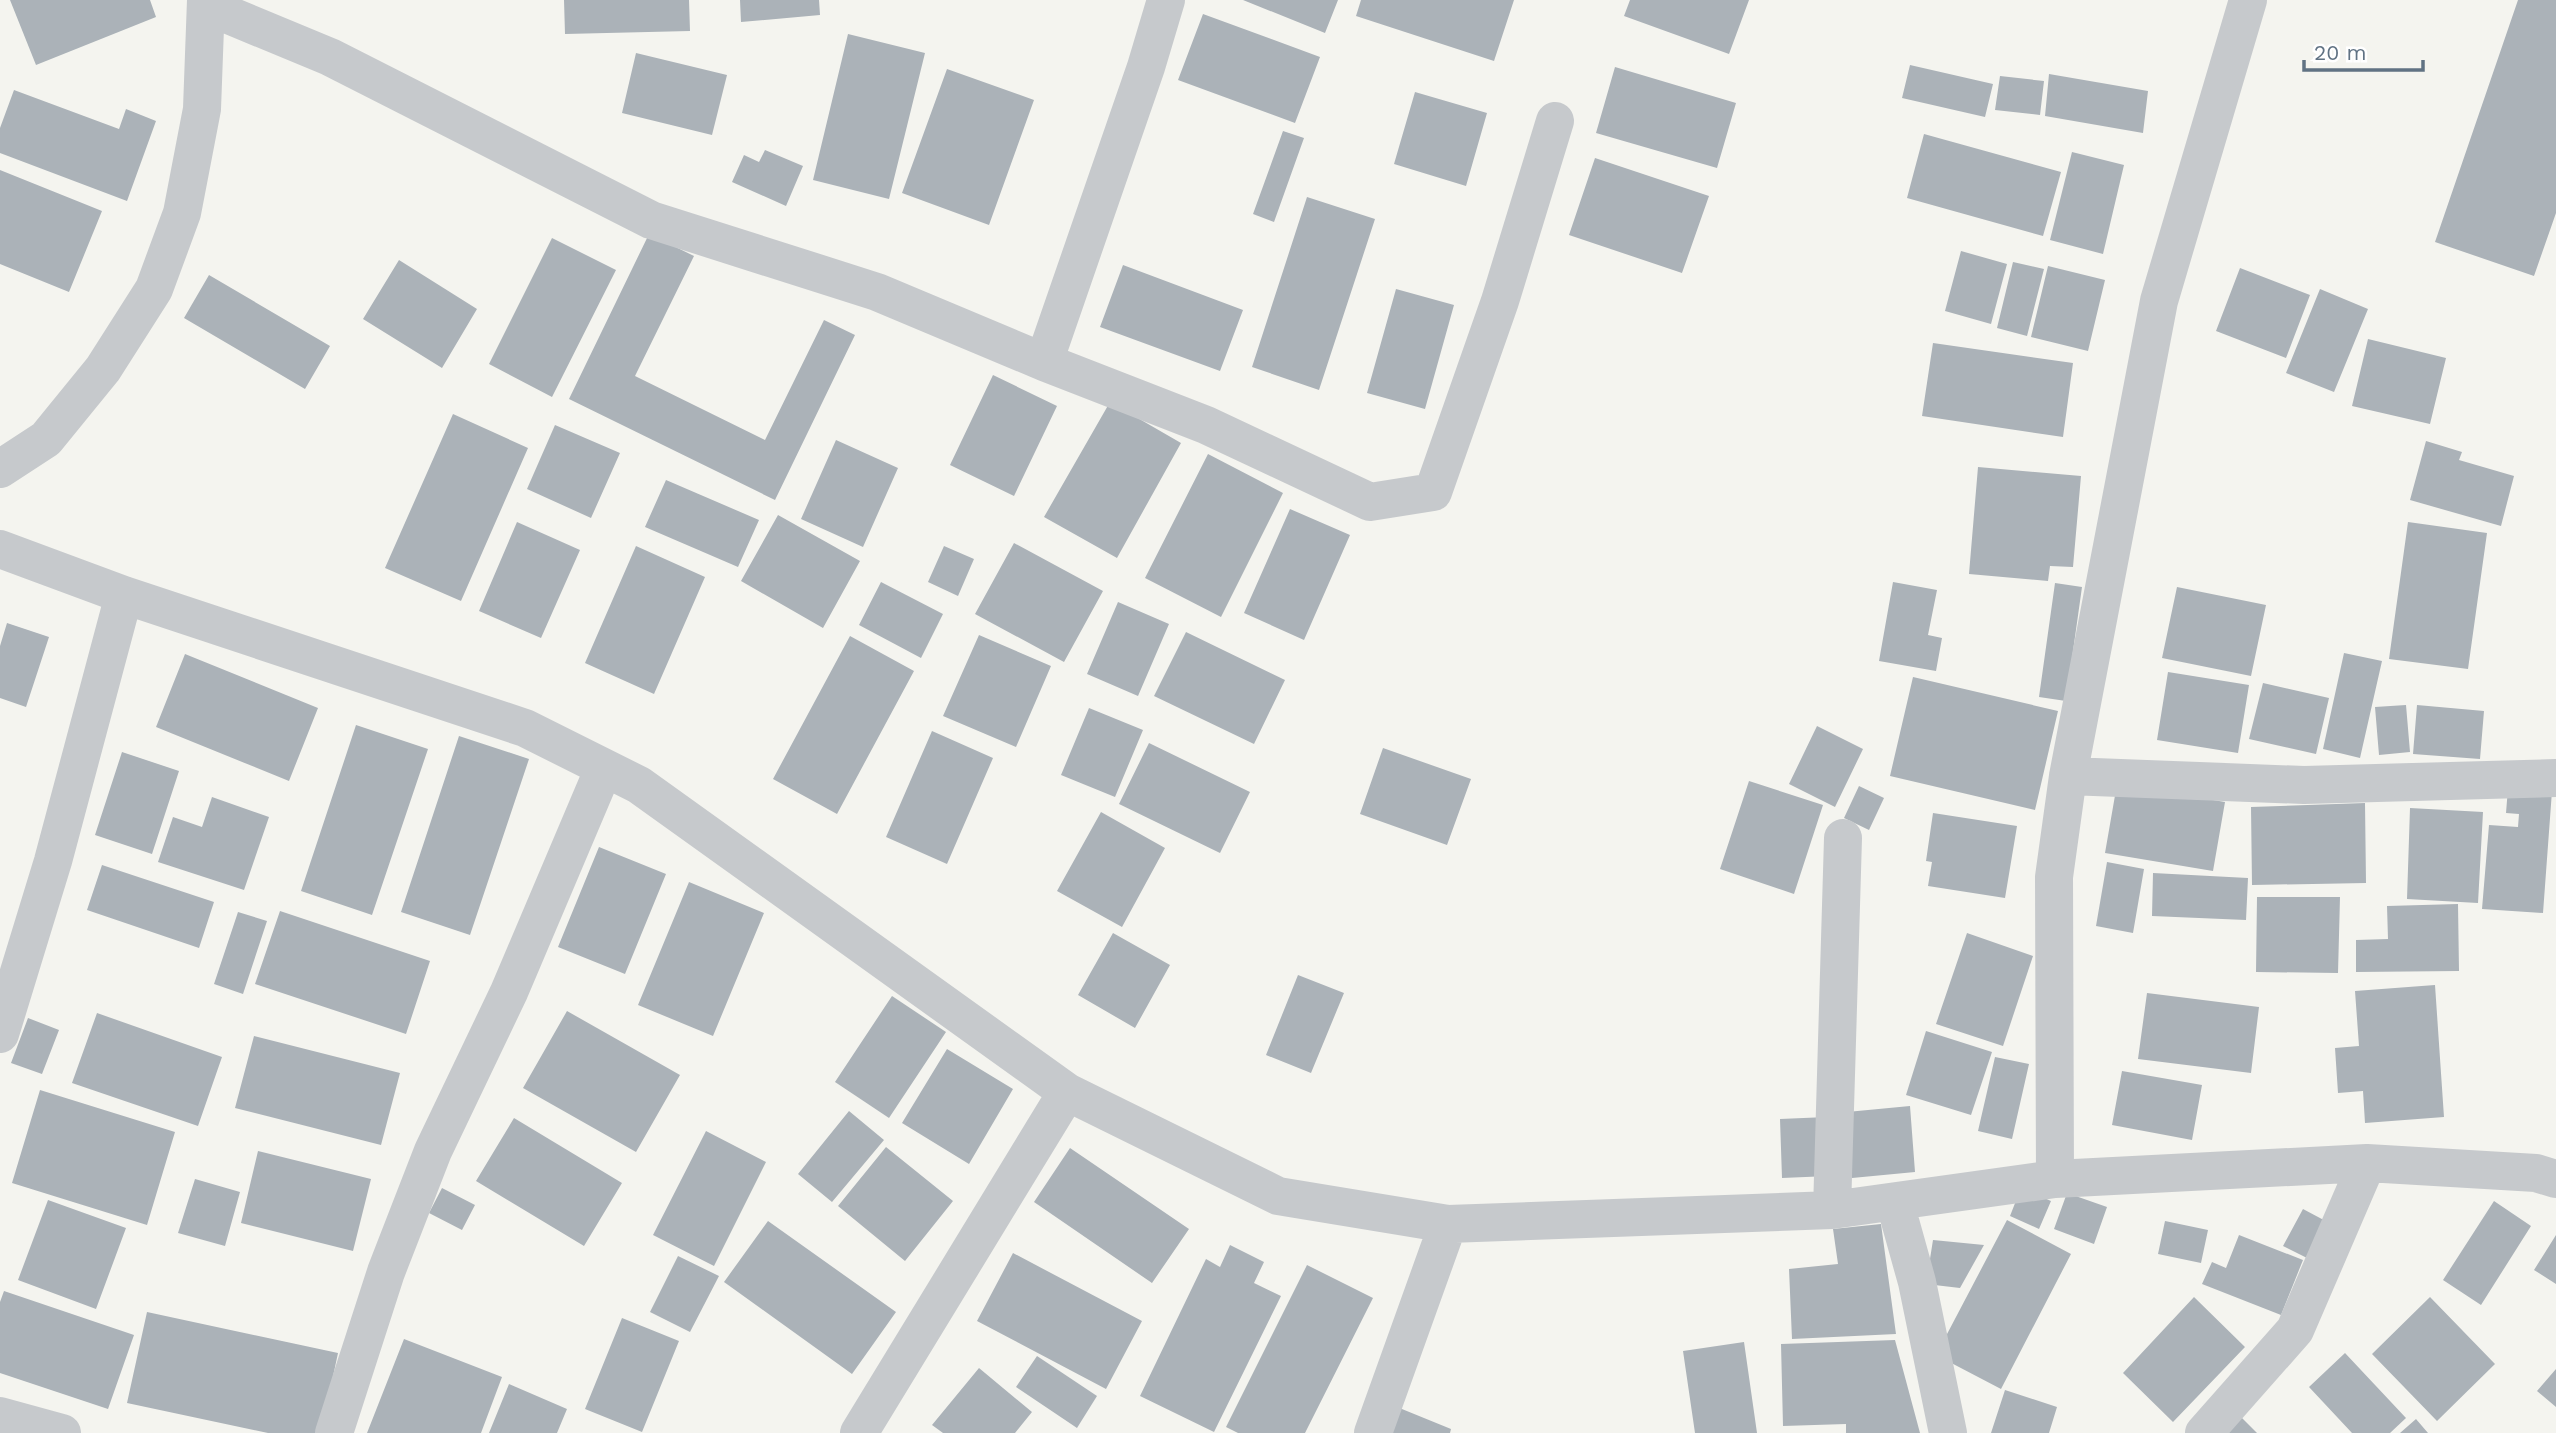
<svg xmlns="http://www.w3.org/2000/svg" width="2556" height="1433" viewBox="0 0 2556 1433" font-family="'Work Sans',sans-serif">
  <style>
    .building { fill: #abb2b8 }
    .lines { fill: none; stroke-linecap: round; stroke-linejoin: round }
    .street { stroke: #c6c9cc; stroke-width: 38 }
  </style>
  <rect width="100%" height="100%" fill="#f4f4ef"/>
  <path class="building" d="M10,0h140l6,17 -120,48z
    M564,0h125l1,31 -125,3z
    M740,0h79l1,15 -79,7z
    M1243,0h95l-13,33z
    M1361,0h153l-20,61 -138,-45z
    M1630,0h119l-20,54 -105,-38z
    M2518,0h38v213l-22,63 -99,-34z
    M1203,14l117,43 -25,66 -117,-43z
    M848,34l77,19 -36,146 -76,-19z
    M636,53l91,22 -15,60 -90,-22z
    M1910,65l83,19 -8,33 -83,-19z
    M1615,67l121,36 -19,65 -121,-35z
    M947,69l87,31 -45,125 -87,-32z
    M2049,74l99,17 -5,42 -98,-17z
    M2000,76l44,5 -4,34 -45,-5z
    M14,90l105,39 7,-20 30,12 -29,80 -127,-48v-25z
    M1415,92l72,21 -21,73 -72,-22z
    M1283,131l21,7 -30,84 -21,-8z
    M1924,134l137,38 -18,64 -136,-38z
    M765,150l38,16 -17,40 -54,-24 12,-27 15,7z
    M2072,152l52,13 -21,89 -53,-14z
    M1595,158l114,38 -27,77 -113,-38z
    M0,170l102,41 -33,81 -69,-28z
    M1307,197l68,22 -56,171 -67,-23z
    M649,234l45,22 -59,120 130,64 59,-120 31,15 -80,165 -206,-101z
    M552,238l64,32 -64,127 -63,-33z
    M1961,251l46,13 -16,60 -46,-13z
    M399,260l78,49 -35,59 -79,-49z
    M2013,262l31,7 -17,67 -30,-8z
    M1123,265l120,45 -23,61 -120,-44z
    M2048,266l57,14 -17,71 -57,-14z
    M2240,268l70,27 -24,63 -70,-27z
    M209,275l121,71 -25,43 -121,-71z
    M1396,289l58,16 -29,104 -58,-16z
    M2320,289l48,20 -34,83 -48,-19z
    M2368,339l78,19 -16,66 -78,-18z
    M1933,343l140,20 -10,74 -141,-21z
    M993,375l64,31 -43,90 -64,-31z
    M1110,402l71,41 -64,115 -73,-41z
    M453,414l75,34 -67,153 -76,-33z
    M555,425l65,28 -29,65 -64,-29z
    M836,440l62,28 -35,79 -62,-28z
    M2426,441l36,11 -3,8 55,16 -13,50 -91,-26z
    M1208,454l75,39 -62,124 -76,-39z
    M1978,467l103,9 -8,91 -23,-1 -2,15 -79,-7z
    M666,480l93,40 -21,47 -93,-40z
    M1290,509l60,26 -46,105 -60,-27z
    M778,515l82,46 -37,67 -82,-47z
    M517,522l63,28 -39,88 -62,-27z
    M2408,522l79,11 -19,136 -79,-10z
    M1014,543l89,48 -39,71 -89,-48z
    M636,546l69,31 -51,117 -69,-31z
    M944,546l30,13 -16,37 -30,-14z
    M881,582l62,32 -22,44 -62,-33z
    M1893,582l44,8 -9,45 14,3 -6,33 -57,-10z
    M2055,583l27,4 -16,114 -27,-4z
    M2177,587l89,18 -15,71 -89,-18z
    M1118,602l51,22 -31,72 -51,-22z
    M7,623l42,14 -23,70 -26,-9v-52z
    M1186,632l99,48 -31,64 -100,-48z
    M979,635l72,31 -35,81 -73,-31z
    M850,636l64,35 -77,143 -64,-35z
    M2344,653l38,8 -22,97 -37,-9z
    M185,654l133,54 -29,73 -133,-54z
    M2168,672l81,13 -11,68 -81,-13z
    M1913,677l145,34 -23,99 -145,-34z
    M2263,683l66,15 -13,56 -67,-15z
    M2406,705l4,47 -31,3 -4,-48z
    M2417,705l67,6 -4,48 -67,-5z
    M1089,708l54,22 -28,67 -54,-22z
    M356,725l72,24 -56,166 -71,-24z
    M1817,726l46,23 -28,58 -46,-23z
    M932,731l61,27 -46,106 -61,-27z
    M459,736l70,23 -59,176 -69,-23z
    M1149,743l101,49 -30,61 -101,-49z
    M1383,748l88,31 -24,66 -87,-31z
    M122,752l57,19 -27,83 -57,-19z
    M1749,781l74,24 -29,89 -74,-25z
    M2117,784l108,18 -12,69 -108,-18z
    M1859,786l25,12 -15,32 -25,-12z
    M2508,788l44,3 -9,122 -61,-4 7,-84 29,2 1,-13 -13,-1z
    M212,797l57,20 -25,73 -86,-28 15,-45 29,10z
    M2365,803l1,80 -114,2 -1,-78z
    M2410,808l73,4 -5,91 -71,-4z
    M1101,812l64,36 -43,79 -65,-36z
    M1933,813l84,13 -12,72 -77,-12 4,-24 -6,-1z
    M599,847l67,27 -41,100 -67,-27z
    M2107,862l37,7 -11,64 -37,-7z
    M102,865l112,37 -15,46 -112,-38z
    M2153,873l95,5 -2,42 -94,-4z
    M689,882l75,31 -51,123 -75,-31z
    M2257,897h83l-2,76 -82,-1z
    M2458,904l1,67 -103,1v-32l32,-1 -1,-33z
    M280,911l150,50 -24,73 -151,-50z
    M238,912l29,9 -24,73 -29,-10z
    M1113,933l57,32 -35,63 -57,-33z
    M1967,933l66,23 -30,90 -67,-22z
    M1298,975l46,18 -33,80 -45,-18z
    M2435,985l9,132 -79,6 -2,-32 -25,2 -3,-45 24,-2 -4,-55z
    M2147,993l112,14 -8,66 -113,-14z
    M892,996l54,36 -57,86 -54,-36z
    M567,1011l113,64 -44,77 -113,-64z
    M97,1013l125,44 -24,69 -126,-43z
    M28,1018l31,12 -17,44 -31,-11z
    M1926,1031l66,21 -21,63 -65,-20z
    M254,1036l146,37 -19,72 -146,-37z
    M947,1049l66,40 -44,75 -67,-41z
    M1995,1057l34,7 -17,75 -34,-8z
    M2122,1071l80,14 -10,55 -80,-15z
    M40,1090l135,42 -28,93 -135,-42z
    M1910,1106l5,66 -63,6 -5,-66z
    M849,1111l35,29 -52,62 -34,-28z
    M1827,1117l2,59 -47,2 -2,-59z
    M514,1118l108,65 -38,63 -108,-65z
    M706,1131l60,31 -52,104 -61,-31z
    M886,1147l67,54 -48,60 -67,-55z
    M1070,1148l119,81 -37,54 -118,-81z
    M258,1151l113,28 -18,72 -112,-28z
    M195,1179l45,13 -15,54 -47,-13z
    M442,1188l33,17 -13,25 -33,-17z
    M2021,1188l30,13 -12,28 -29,-13z
    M2067,1193l40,14 -13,37 -40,-15z
    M48,1200l78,28 -30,81 -78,-29z
    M2494,1201l37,25 -50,79 -38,-25z
    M2303,1209l32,17 -20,36 -32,-16z
    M2007,1220l64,34 -70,135 -65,-34z
    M768,1221l128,91 -44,62 -128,-92z
    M2165,1221l43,9 -7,33 -43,-9z
    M1881,1224l15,110 -104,5 -3,-70 49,-5 -5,-35z
    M2239,1235l64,25 -22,55 -79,-31 10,-22 14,6z
    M2556,1235v49l-22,-14z
    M1933,1240l51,5 -24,43 -34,-4z
    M1230,1245l34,17 -10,21 27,13 -67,136 -74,-36 66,-137 14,8z
    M1013,1253l129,68 -36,68 -129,-68z
    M678,1256l41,20 -29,56 -40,-20z
    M1307,1265l66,33 -68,135h-67l-12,-6z
    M4,1291l130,44 -26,74 -108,-36v-71z
    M2194,1297l51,50 -72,75 -50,-49z
    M2430,1297l65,67 -58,57 -65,-67z
    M147,1312l191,41 -17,80h-53l-141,-30z
    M622,1318l57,23 -37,91 -57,-23z
    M404,1339l98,38 -21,56h-114z
    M1895,1340l25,93h-74v-9l-63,2 -2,-82z
    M1744,1342l13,91h-62l-12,-82z
    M2345,1353l61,65 -16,15h-38l-43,-46z
    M1037,1356l60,40 -20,32 -61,-41z
    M979,1368l53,44 -17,21h-72l-11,-8z
    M2556,1369v38l-19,-16z
    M509,1384l58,25 -10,24h-68z
    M2005,1390l52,17 -8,26h-58z
    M1397,1407l54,22 -1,4h-64z
    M2241,1417l16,16h-31z
    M2416,1419l12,14h-28z"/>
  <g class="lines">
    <path class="street" d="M207,6l123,51 321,163 226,72 167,70 162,63 164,77 63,-10 67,-191 55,-180
      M1044,362l102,-295 20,-67
      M0,469l46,-30 57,-70 51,-80 28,-76 20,-104 4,-109
      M0,549l124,46 401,133 114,57 428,307 211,104 170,28 384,-14 223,-31 312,-16 169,10 20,6
      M2068,776l236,9 252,-7
      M0,1034l53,-173 71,-266
      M2055,1179l-1,-302 14,-101 91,-475 89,-301
      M1895,1203l22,79 31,151
      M1832,1210l11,-372
      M0,1416l62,17
      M334,1433l52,-161 47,-121 76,-159 95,-224
      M859,1433l208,-341
      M1373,1433l75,-209
      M2204,1433l91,-103 72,-167"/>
  </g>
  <path d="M2304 60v10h119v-10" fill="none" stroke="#607283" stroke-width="3.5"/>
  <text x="2314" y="60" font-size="21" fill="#607283" stroke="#ffffff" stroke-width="5" paint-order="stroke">20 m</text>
</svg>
